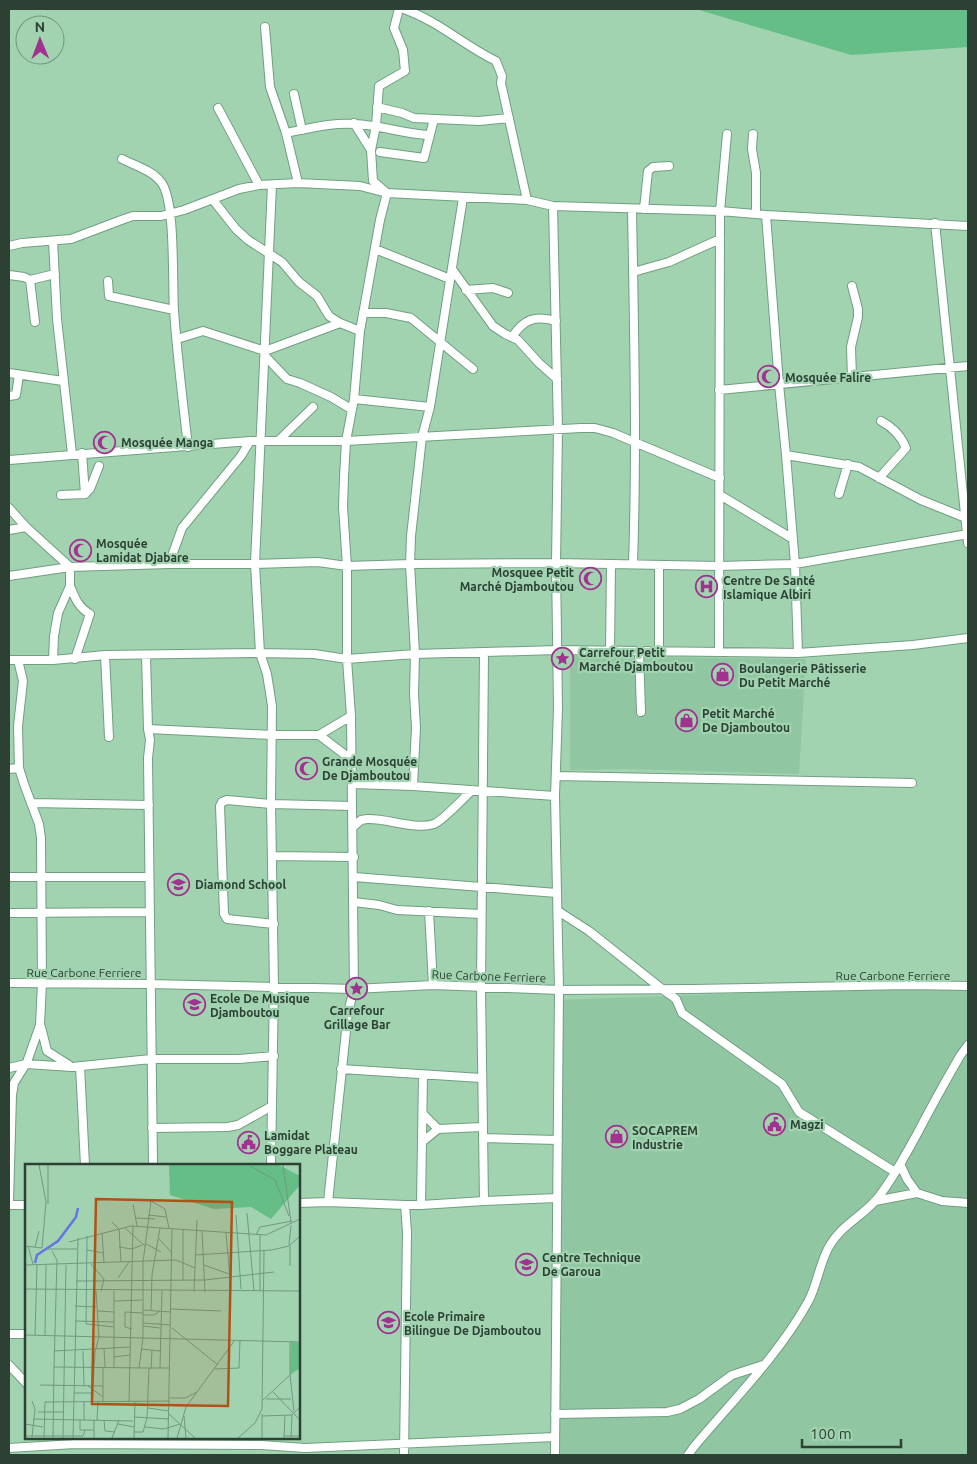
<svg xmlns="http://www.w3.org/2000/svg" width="977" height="1464" viewBox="0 0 977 1464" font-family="Ubuntu,sans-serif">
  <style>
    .built { fill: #90c7a2 }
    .green { fill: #64be86 }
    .water { fill: #6674e4 }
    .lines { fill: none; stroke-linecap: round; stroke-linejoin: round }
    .minor-casing { stroke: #709f80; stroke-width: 10 }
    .minor { stroke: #fff; stroke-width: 8 }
    .labels { text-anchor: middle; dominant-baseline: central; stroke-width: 4.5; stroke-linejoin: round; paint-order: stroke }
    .poi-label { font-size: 12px; font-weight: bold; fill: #2c4033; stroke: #a1d3b1; text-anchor: start }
    .street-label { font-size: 12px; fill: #2c4033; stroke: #a1d3b1 }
    .inset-river { fill: none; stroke: #6674e4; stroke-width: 2.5 }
    .inset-road { fill: none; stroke: #72987f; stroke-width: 1 }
    .view { fill: #b05218; fill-opacity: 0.15; stroke: #b05218; stroke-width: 2.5 }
    .inset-edge { fill: none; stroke: #2c4033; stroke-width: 2.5 }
  </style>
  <rect width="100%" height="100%" fill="#a1d3b1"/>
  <path class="built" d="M570,656l236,3 -7,115 -176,-5 -53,1z
    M968,985v470h-408l-4,-455z"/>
  <path class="green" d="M696,9h272v38l-117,8z"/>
  <path class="water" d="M638,1141h3l3,3 6,-1 1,5 -3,2 -3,-1 -8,1 -2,-5z"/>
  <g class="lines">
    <defs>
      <path id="minor" d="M404,9c36,13 59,36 92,52l6,15 -1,7 26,117
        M265,27l5,60 16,46 12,50
        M294,94l8,36
        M377,107l25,6 12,5 65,3 30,-3
        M218,108l41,77
        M354,123l17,27
        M286,133c22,-4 46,-11 69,-9 25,1 49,10 74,11
        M753,134l-1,15 4,24v41
        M380,152l44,6 10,-39
        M122,159c12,6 31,12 39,23 15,18 11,101 13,128 3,46 9,91 14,137
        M213,200l23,29 12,11 34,22 17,20 18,14 12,20 11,7 20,8
        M553,206l5,223 -2,134 2,146 -3,87 4,194 -4,465
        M632,209c2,118 5,237 1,355
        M644,209l4,-38 5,-4 16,-1
        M766,215l13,169 7,71 9,109 3,89
        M935,223l33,320
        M53,241l4,78 15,135
        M9,246l13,-3 49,-4 53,-20 9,-3h28l23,-6 55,-21 20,-4 39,-2 62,3 27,7 140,7 26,6 167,5 46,4 202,11
        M375,249l75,30
        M452,269l41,57 12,8 13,6 21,23 18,16
        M633,272l36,-10 51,-23
        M9,275l15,2 6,3 25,-6
        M30,280l5,42
        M108,281l1,15 65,14
        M852,286l6,23v8l-7,30 1,31
        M466,290l27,-2 15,5
        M363,313h23l25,5 62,51
        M512,337c12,-18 23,-22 44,-16
        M177,339l26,-8 62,20 75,-28
        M265,356l22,23 13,4 31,14 20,12
        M9,373l54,8
        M719,390l249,-24
        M9,396l7,-1 3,-20
        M354,399l76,8
        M278,441l35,-34
        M786,455l73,12 62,33 45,18
        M9,460l241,-19h96l235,-13h14l18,5 107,45
        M879,478l27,-30c-5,-13 -14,-21 -25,-27
        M85,494l5,-5 9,-23
        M839,494l9,-30
        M61,495l24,-1 -3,-41
        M720,495l73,44
        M9,508l17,19 44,40v19l-12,27 -4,23 -1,24
        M9,530l17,-3
        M169,564l13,-36 59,-72 9,-15
        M9,576l61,-9 99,-3h86l63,-2 29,4 63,-2 146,-1 163,3 76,-2 173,-30
        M70,586c5,12 8,21 20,28l-15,45
        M610,651l1,-87
        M639,651l2,61
        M484,652l-3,336 3,213
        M659,652v-87
        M719,652l1,-441 7,-77
        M105,655l4,82
        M146,655l2,74 2,11 -2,18 5,407
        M9,660h44l52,-5 155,-2 54,1 33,5 68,-5 142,-4 241,3 115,-8 55,-7
        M148,729l124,6h47l32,-19
        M319,735l33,25
        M9,769l10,-1
        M556,776l356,7
        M352,784l61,2 142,10
        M413,786l3,-58 -2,-34 1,-40 -5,-90 1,-28 11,-99 8,-30 33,-209
        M31,803l118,2
        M353,827l8,-7 6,-1c20,-1 47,11 67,5 8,-3 31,-27 38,-34
        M273,856l81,1
        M9,877h139
        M354,877l203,16
        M354,902l25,3 18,5 84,4
        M429,911l4,74
        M558,911l31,20 73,58 14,10 6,14 100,71 17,28 96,60
        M9,913l140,-1
        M274,924l-47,-5 -3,-5 -4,-108 2,-4 5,-2 44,4 81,2
        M9,983l141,1 204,5 79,-4 126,5 133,-1 217,-4 59,1
        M41,1027l6,24 22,14
        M80,1066l5,99
        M9,1068l17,-4 46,3 79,-8h88l35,-3
        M341,1069l140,9
        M423,1114l15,15
        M152,1128l76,-1 10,-2 34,-19
        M483,1138l75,2
        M422,1142l16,-13 44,-2
        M900,1164l7,15 10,14
        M271,1165l3,-179 -3,-182 1,-98 -5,-32 -7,-21 -5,-89 17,-379
        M875,1201l42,-8 25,8 26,2
        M9,1202l3,-107 2,-12 13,-21 13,-37 2,-42 -1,-145 -2,-14 -15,-40 -5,-16 -1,-42 5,-45 -5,-21
        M328,1202l20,-190 6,-23 -3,-273 -4,-57v-93l-4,-59 1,-30 2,-36 8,-42 6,-68 20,-111 7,-27 -14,-12 -2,-31 5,-24 3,-40 26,-15 -2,-21 -9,-22 5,-19
        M299,1203l29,-1 77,3 2,27 -3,223
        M9,1205h17
        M405,1205h16l63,-4 73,-3
        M421,1205l2,-130
        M9,1334h17
        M9,1365l17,18
        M555,1414l112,-2 13,-3 19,-10 33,-24 31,-10
        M9,1448l66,-4 186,1 44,3 250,-11
        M688,1455l5,-7c39,-47 85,-92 115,-146 10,-18 11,-39 22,-57 11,-19 31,-28 46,-45 16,-19 28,-43 40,-64 14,-27 29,-54 44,-80l8,-11"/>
    </defs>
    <use href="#minor" class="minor-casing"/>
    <use href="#minor" class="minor"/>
  </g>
  <defs>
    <symbol id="mosque-ring" viewBox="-11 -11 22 22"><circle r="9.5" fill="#a1d3b1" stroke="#a23290" stroke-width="1.5"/><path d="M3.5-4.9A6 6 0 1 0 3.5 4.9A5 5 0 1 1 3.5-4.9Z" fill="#a23290"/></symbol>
    <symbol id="hospital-ring" viewBox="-11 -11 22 22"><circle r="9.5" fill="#a1d3b1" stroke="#a23290" stroke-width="1.5"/><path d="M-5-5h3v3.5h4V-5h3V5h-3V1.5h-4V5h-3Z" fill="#a23290"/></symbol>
    <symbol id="sight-ring" viewBox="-11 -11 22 22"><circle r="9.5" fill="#a1d3b1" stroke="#a23290" stroke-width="1.5"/><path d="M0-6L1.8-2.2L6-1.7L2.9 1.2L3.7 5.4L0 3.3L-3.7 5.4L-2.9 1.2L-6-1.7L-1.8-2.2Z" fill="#a23290"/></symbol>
    <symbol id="shop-ring" viewBox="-11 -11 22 22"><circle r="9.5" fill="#a1d3b1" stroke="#a23290" stroke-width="1.5"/><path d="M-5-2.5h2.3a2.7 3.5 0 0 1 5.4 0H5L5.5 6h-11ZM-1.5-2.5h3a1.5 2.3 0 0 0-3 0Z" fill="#a23290"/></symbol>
    <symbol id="school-ring" viewBox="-11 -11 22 22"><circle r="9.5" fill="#a1d3b1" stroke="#a23290" stroke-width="1.5"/><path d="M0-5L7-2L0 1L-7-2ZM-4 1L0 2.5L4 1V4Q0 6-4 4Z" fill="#a23290"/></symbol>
    <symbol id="university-ring" viewBox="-11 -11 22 22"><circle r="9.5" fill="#a1d3b1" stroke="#a23290" stroke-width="1.5"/><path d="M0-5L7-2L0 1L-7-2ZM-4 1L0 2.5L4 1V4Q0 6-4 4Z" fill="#a23290"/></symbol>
    <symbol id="civic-ring" viewBox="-11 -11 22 22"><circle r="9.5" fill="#a1d3b1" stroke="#a23290" stroke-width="1.5"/><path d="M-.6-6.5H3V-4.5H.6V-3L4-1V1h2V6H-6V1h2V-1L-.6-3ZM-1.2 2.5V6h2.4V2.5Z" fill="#a23290"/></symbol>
  </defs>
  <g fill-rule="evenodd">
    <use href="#mosque-ring" x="756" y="364" width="25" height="25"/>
    <use href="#mosque-ring" x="92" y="430" width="25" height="25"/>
    <use href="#mosque-ring" x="68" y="538" width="25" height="25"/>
    <use href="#mosque-ring" x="578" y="566" width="25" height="25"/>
    <use href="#hospital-ring" x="694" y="574" width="25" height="25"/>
    <use href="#sight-ring" x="550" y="646" width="25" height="25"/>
    <use href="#shop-ring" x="710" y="662" width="25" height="25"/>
    <use href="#shop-ring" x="674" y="708" width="25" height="25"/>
    <use href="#mosque-ring" x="294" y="756" width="25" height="25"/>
    <use href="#school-ring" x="166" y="872" width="25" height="25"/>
    <use href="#sight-ring" x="344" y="976" width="25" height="25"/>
    <use href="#university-ring" x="182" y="992" width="25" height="25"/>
    <use href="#civic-ring" x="762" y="1112" width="25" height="25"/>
    <use href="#shop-ring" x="604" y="1124" width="25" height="25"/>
    <use href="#civic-ring" x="236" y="1130" width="25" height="25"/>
    <use href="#university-ring" x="514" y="1252" width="25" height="25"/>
    <use href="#school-ring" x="376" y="1310" width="25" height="25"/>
  </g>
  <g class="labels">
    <g class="poi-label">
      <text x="785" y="377">Mosquée Falire</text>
      <text x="121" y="442">Mosquée Manga</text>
      <text x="96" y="543">Mosquée<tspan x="96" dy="14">Lamidat Djabare</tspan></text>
      <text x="574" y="572" text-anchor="end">Mosquee Petit<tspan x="574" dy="14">Marché Djamboutou</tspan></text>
      <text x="723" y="580">Centre De Santé<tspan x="723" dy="14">Islamique Albiri</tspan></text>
      <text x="579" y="652">Carrefour Petit<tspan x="579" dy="14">Marché Djamboutou</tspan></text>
      <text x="739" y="668">Boulangerie Pâtisserie<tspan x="739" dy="14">Du Petit Marché</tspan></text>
      <text x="702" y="713">Petit Marché<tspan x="702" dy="14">De Djamboutou</tspan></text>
      <text x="322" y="761">Grande Mosquée<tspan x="322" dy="14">De Djamboutou</tspan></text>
      <text x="195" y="884">Diamond School</text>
      <text x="210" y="998">Ecole De Musique<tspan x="210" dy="14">Djamboutou</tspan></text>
      <text x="357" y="1010" text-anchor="middle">Carrefour<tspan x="357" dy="14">Grillage Bar</tspan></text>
      <text x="790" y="1124">Magzi</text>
      <text x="632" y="1130">SOCAPREM<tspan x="632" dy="14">Industrie</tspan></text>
      <text x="264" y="1135">Lamidat<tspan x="264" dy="14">Boggare Plateau</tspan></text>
      <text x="542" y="1257">Centre Technique<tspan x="542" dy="14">De Garoua</tspan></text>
      <text x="404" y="1316">Ecole Primaire<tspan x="404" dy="14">Bilingue De Djamboutou</tspan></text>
    </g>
    <g class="street-label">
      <text x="84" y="972">Rue Carbone Ferriere</text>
      <text x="893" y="975">Rue Carbone Ferriere</text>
      <text transform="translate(489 976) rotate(2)">Rue Carbone Ferriere</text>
    </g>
  </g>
  <g transform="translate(25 1164)">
    <rect width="275" height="275" fill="#a1d3b1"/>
    <path d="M144,1h110l21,11v9l-29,34 -20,-12 -37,2 -44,-14zM266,178l9,1v25l-10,7z" fill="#64be86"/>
    <path class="inset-river" d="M10,99l2,-8 21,-14 18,-24 2,-9"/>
    <path class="inset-road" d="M258,1l8,57M225,2l25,14 14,36M126,37l14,8 4,19M23,40v-39M108,40l4,22M222,49l7,78M123,51l18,2M211,51l5,74M110,54l20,1M87,58l7,7 2,33M100,64l20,18M177,67l3,61M77,69l2,30M201,69l5,57M231,71l4,-8 32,-6M62,72l-1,88 28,3M133,74l14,15M44,78l62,-16 135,9 34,-16M121,80l15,8M264,81l2,-20M0,82l17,2 4,-46 -7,-37M3,82l5,18M10,83l4,-16M94,83l13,2 10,-4M22,85h30M62,86l16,3M27,87l5,9 -3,107M170,91l77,-5 17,-4 11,-10M66,100l13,15 -3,12M0,101l151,-5 19,8M179,101l25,9M265,102v-20M93,114l11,-16M158,116v-50M51,117l129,-1 69,-8M0,125l275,2M235,127v-56M169,128l3,-72M90,137l27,-1M50,142l21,1M146,145l50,2M118,146l28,2M126,146l1,-35 8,-47M73,147l16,1M118,151h11l6,-4M50,157l39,1M118,159l28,2M118,162l17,2M147,164l46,37M107,165l-7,-2v-15l18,1M0,171l275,7M10,171l2,-70M20,172l1,-71M79,184l1,19M116,185l19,2M29,187l77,-4M58,187l1,34M89,193l16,-2M89,204v-77M114,204l4,-30v-76l8,-61M124,204h21M135,204l2,-77M126,205l1,-19M190,205l24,-1 1,-28M265,211l4,36M15,221l63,1M68,221l2,-33 4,-15 -3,-46M63,222l15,11M248,228l27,28M49,229h17l3,-3M145,234h15l12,-6M241,235h25M238,236l27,-25v-34M7,237l3,8 -3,28M78,237v-34M59,238v18M104,238l4,-176M123,244l21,3M13,248h25M144,250l26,24M159,252l2,22M237,252l30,-1M109,253l35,2M8,255l100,2M55,256v10h14M69,256v18M72,256l1,-19M79,256l1,11 10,1M0,260l18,3M93,260l16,3M120,263l19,2 16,-5M0,272h58l2,-6M259,272h16M19,274l1,-36 125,-1M28,274l1,-71 95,1 -2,50 -4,14h-9M38,274l3,-173M48,274l5,-200M87,274l7,-18M109,274l1,-36M143,274l4,-209M152,274l9,-31 49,-67M213,274l17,-15 7,-14 2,-158M237,274v-24M259,274l1,-23M266,274l1,-23 8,-8"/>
    <path class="view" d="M71,35l136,3 -4,204 -136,-2z"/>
    <rect width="275" height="275" class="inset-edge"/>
  </g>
  <rect width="977" height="1464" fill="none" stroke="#2c4033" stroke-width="20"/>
  <g transform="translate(40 40) rotate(359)"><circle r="24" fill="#a1d3b1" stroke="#72987f"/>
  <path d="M0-4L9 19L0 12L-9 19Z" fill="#a23290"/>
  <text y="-8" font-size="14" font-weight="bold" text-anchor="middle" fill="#2c4033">N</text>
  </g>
  <path d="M802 1439v8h99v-8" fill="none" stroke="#2c4033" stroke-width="2.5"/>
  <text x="810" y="1439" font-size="15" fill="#2c4033" stroke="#a1d3b1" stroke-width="4" paint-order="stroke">100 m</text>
</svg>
